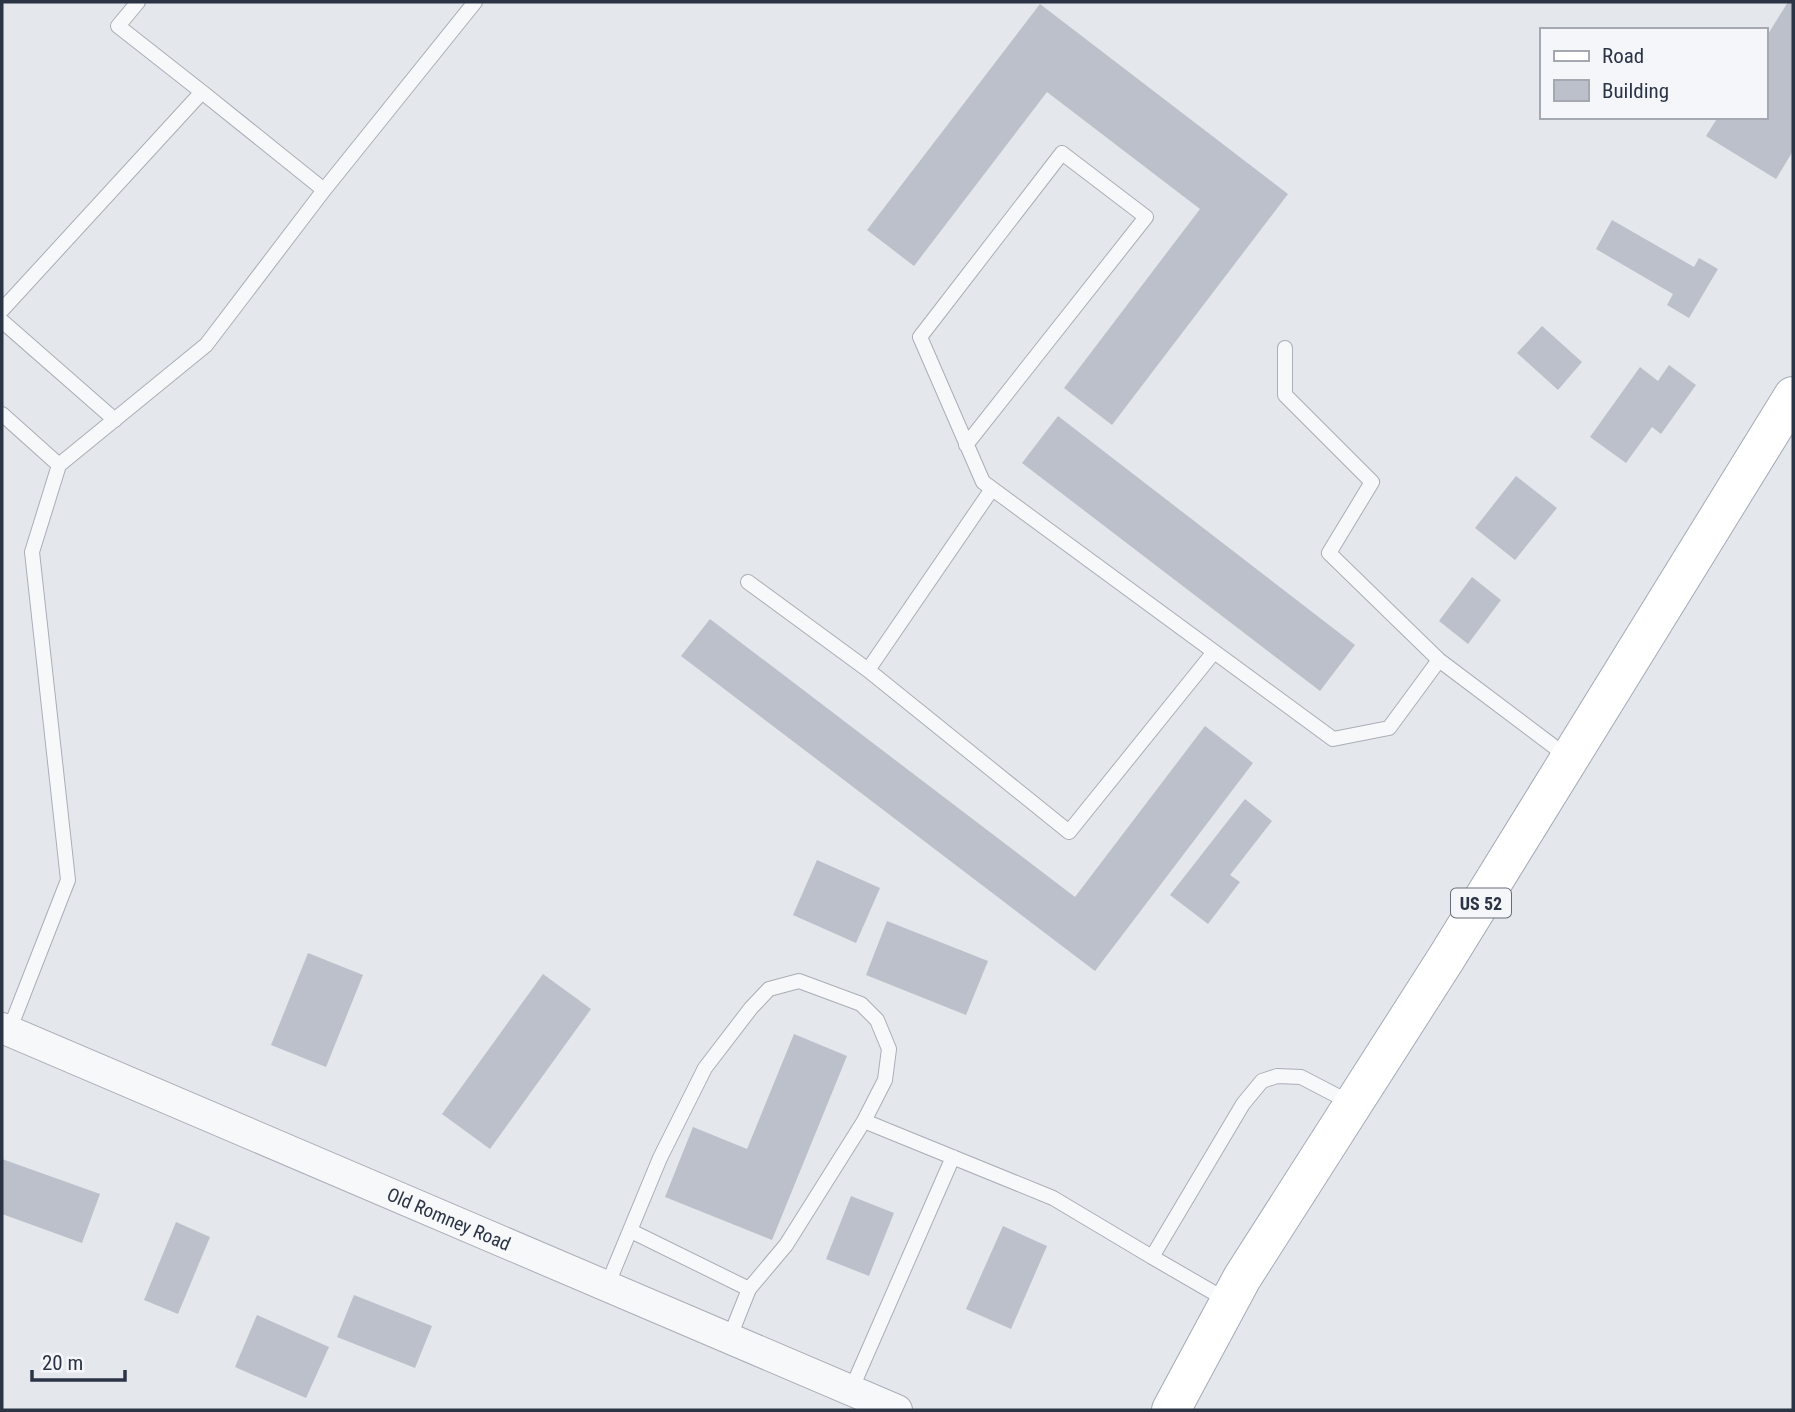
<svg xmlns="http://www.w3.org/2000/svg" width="1795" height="1412" viewBox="0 0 1795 1412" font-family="'Roboto Condensed',sans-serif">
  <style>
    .building { fill: #bbc0ca }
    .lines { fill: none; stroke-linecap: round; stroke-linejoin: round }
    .lane-casing { stroke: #a9aeb7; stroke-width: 16 }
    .street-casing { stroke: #a9aeb7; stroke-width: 32 }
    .primary-casing { stroke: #a3abb8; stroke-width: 40 }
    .lane { stroke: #f7f8fa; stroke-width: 14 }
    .street { stroke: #f7f8fa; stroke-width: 30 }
    .primary { stroke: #fff; stroke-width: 38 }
    .labels { text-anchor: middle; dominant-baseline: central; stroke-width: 5; stroke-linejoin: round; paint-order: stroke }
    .shield { fill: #f4f6f9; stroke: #676e7b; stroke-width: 2 }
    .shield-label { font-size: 18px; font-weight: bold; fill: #2b3445 }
    .street-label { font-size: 19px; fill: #2b3445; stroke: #f4f6f9 }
  </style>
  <rect width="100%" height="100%" fill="#e4e7ec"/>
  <path class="building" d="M1788,2h5v149l-17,28 -70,-43 12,-19h47v-78z
    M1040,4l248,190 -176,231 -48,-37 136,-179 -153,-117 -133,174 -47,-36z
    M1612,220l82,47 5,-9 19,11 -29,49 -22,-13 6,-11 -77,-45z
    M1542,326l40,36 -24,28 -41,-37z
    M1669,365l27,20 -35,49 -9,-7 -26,36 -36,-26 50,-70 18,14z
    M1058,416l297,229 -35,46 -298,-228z
    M1516,476l41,32 -42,52 -40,-32z
    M1472,577l29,23 -33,44 -29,-23z
    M710,619l365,278 130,-171 48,37 -158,208 -414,-315z
    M1245,799l27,22 -42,54 10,7 -32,42 -38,-29z
    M817,860l63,28 -24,55 -63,-28z
    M887,921l101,40 -22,54 -100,-40z
    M308,953l55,22 -37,92 -55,-22z
    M543,974l48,35 -101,140 -48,-35z
    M794,1034l53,22 -75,184 -107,-43 28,-70 54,22z
    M2,1159l98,35 -18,49 -80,-29z
    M851,1196l43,17 -25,63 -43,-17z
    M176,1222l34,15 -32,77 -34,-14z
    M1003,1226l44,20 -36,83 -45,-20z
    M354,1295l78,31 -17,42 -78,-31z
    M257,1315l72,32 -23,51 -71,-31z"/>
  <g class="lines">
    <defs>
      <path id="lane" d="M138,2l-20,24 84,66
        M2,310l200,-218 122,98
        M2,321l113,99
        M1285,348v47l87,87 -43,71 110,107 130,98
        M2,414l57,51 -27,87 36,328 -59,151
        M966,445l180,-228 -84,-64 -142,184 63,145 350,257 56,-11 50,-68
        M59,465l147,-120 118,-155 151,-188
        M992,489l-124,181 201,162 145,-180
        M748,582l120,88
        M631,1231l118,58 -20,50
        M607,1286l53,-128 45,-90 46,-60 18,-19 30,-8 62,23 16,16 12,29 -4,31 -21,41 189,77 99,59
        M749,1289l37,-44 78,-124
        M1228,1301l-76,-44 91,-153 19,-23 15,-5 24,1 50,26
        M851,1390l102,-233"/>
      <g id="street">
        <path id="s1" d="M2,1028l895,382"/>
      </g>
      <path id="primary" d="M1171,1410l71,-132 205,-321 346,-561"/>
    </defs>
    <use href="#lane" class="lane-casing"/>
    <use href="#street" class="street-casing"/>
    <use href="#primary" class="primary-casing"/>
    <use href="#lane" class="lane"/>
    <use href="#street" class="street"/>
    <use href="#primary" class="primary"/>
  </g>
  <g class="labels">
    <rect class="shield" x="1451" y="888.5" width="60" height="29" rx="5"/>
    <g class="shield-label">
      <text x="1481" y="903">US 52</text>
    </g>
    <g class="street-label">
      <text stroke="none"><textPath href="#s1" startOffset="486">Old Romney Road</textPath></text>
    </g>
  </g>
  <rect width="1795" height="1412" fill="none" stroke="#2b3445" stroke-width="7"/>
  <rect x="1540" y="28" width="228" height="91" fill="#f4f6f9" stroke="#a4a8b1" stroke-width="2"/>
  <rect x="1554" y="51" width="35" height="10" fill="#ffffff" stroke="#a4a8b1" stroke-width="2"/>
  <text x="1602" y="63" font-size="21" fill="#2b3445">Road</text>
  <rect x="1554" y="80" width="35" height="21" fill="#bbc0ca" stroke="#a4a8b1" stroke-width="2"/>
  <text x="1602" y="98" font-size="21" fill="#2b3445">Building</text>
  <path d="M32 1370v10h93v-10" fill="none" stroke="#2b3445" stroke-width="3.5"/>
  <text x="42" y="1370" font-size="21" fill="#2b3445" stroke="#f4f6f9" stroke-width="5" paint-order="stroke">20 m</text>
</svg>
